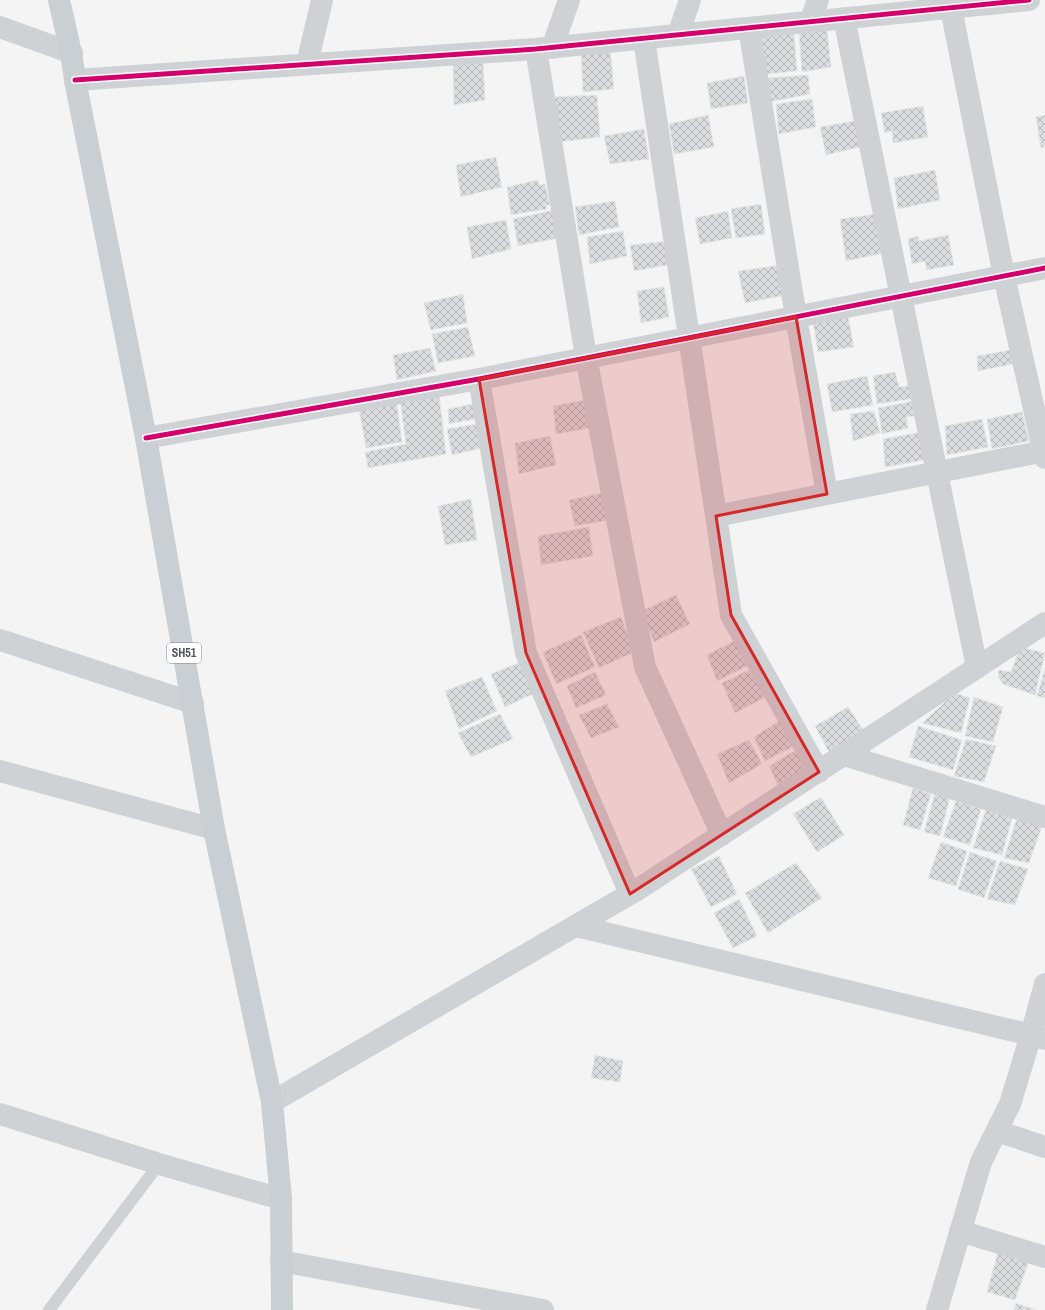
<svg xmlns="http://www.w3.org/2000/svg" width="1045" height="1310" viewBox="0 0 1045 1310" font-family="'Archivo Narrow',sans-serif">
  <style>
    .building { fill: url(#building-cross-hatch); stroke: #e5e6e7 }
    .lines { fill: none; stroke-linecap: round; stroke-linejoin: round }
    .lane { stroke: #cfd2d5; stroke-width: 12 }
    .street { stroke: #cfd2d5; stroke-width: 22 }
    .primary { stroke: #cacfd3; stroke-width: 22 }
    .cycleway-casing { stroke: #fff; stroke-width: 8 }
    .cycleway { stroke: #d6006c; stroke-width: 5 }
    .marked { fill: #d62828; fill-opacity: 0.2; stroke: #d62828; stroke-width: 3; stroke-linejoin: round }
    .labels { text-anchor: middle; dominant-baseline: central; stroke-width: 4; stroke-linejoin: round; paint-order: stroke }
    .shield { fill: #fff; stroke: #7f8a92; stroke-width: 1 }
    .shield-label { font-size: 12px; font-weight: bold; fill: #485863 }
  </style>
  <defs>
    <pattern id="building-cross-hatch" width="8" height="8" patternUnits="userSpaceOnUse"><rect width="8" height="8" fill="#dbdcde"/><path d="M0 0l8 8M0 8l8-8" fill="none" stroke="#b4b5b8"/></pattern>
  </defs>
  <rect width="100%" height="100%" fill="#f4f4f4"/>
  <path class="building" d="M827,29l4,38 -29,5 -3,-40z
    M794,34l3,37 -31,3 -5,-38z
    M610,48l4,41 -31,3 -2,-41z
    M483,60l2,40 -31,5 -1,-44z
    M808,75l2,19 -41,8 -1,-24z
    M744,76l4,27 -37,6 -4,-26z
    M597,95l3,42 -41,5 -5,-45z
    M812,99l4,28 -37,7 -3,-30z
    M923,106l5,31 -35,6 -1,-12 -7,2 -4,-20z
    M708,115l6,32 -40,7 -5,-30z
    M1045,115v32l-4,1 -5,-31z
    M860,120l4,26 -38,9 -6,-28z
    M644,129l5,30 -39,5 -6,-28z
    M496,157l6,30 -41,10 -5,-32z
    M935,170l5,30 -42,9 -4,-31z
    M538,180l1,5 6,-1 5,21h-4l1,4 -36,6 -4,-28z
    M615,201l4,26 -40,8 -4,-28z
    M761,204l4,30 -29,4 -5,-29z
    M554,210l5,28 -41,8 -5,-27z
    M728,211l4,27 -32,6 -5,-26z
    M878,214l6,39 -38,8 -6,-42z
    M506,220l5,29 -39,10 -5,-32z
    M623,231l4,25 -37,8 -3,-27z
    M948,235l6,30 -27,5 -2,-9 -13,3 -4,-25 10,-3 1,5z
    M670,241l4,23 -40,7 -4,-26z
    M782,265l4,30 -41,8 -7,-32z
    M664,287l5,30 -28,6 -4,-32z
    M463,294l4,29 -36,7 -7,-27z
    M848,316l6,31 -36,5 -5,-30z
    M468,327l7,29 -37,7 -6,-29z
    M430,348l6,23 -39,9 -4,-25z
    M1016,349l2,14 -40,8 -1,-15z
    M895,372l4,15 17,-2 1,13 -40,6 -4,-28z
    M867,376l6,29 -41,7 -5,-28z
    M439,394l7,60 -78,14 -3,-16 41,-8 -6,-45z
    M590,399l5,28 -39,7 -3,-28z
    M919,400l3,15 -16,2 2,11 -26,6 -4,-26z
    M478,403l2,15 -31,6 -1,-15z
    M397,404l5,38 -36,6 -7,-39z
    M874,411l6,22 -27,8 -3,-27z
    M1022,412l7,29 -37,8 -5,-30z
    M982,419l6,28 -41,8 -2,-29z
    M483,423l4,24 -35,8 -5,-26z
    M922,432l2,28 -39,7 -2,-28z
    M550,436l6,29 -37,9 -4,-31z
    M607,492l3,28 -35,6 -6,-26z
    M471,499l6,41 -32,5 -7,-39z
    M589,527l4,29 -52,9 -3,-29z
    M676,595l14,29 -36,18 -12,-31z
    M621,617l13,35 -35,16 -16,-36z
    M581,635l14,32 -39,17 -13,-32z
    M738,639l13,25 -34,17 -10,-26z
    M1020,647l25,6 -10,42 -32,-11 -5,-8 1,-6 12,2z
    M523,661l12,32 -30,14 -14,-33z
    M753,668l15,28 -33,17 -13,-30z
    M1045,668v30l-8,-2z
    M595,672l11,23 -30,13 -9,-22z
    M482,677l15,34 -38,18 -14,-38z
    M955,693l15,5 -9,35 -39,-10z
    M974,697l29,10 -10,35 -28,-6z
    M607,704l12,23 -28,11 -12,-23z
    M848,707l18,27 -35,22 -16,-30z
    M500,714l13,25 -42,18 -13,-24z
    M782,719l14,26 -31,16 -11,-24z
    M918,726l44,14 -9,30 -44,-13z
    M966,739l30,7 -12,36 -30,-6z
    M749,740l13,24 -33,19 -12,-29z
    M796,750l14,19 -30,21 -11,-24z
    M913,788l18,6 -11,36 -17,-5z
    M935,793l15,4 -10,39 -16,-4z
    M821,797l23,38 -27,17 -24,-38z
    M956,801l25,8 -11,36 -27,-8z
    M986,810l26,8 -10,37 -29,-7z
    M1017,818l25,8 -13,37 -25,-5z
    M941,842l26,9 -11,35 -28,-8z
    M970,852l27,9 -13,37 -26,-9z
    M719,856l18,38 -26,13 -20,-38z
    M1000,861l28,8 -13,36 -28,-6z
    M796,863l26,35 -54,35 -23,-40z
    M739,899l18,37 -24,12 -19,-35z
    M595,1055l28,6 -3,21 -29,-4z
    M998,1252l31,9 -14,39 -28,-8z
    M1016,1303l20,7h-22z"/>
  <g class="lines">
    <path class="lane" d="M49,1310l110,-146"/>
    <path class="street" d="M951,8l53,268 41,182
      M844,18l133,650
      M810,22l8,-22
      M0,27l72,26
      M678,35l12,-35
      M644,39l87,576 88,157
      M552,48l17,-48
      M536,49l50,308 59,310 77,168
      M307,64l15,-64
      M75,80l461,-31 493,-49
      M479,379l47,274 104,241
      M146,438l333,-59 566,-111
      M827,494l218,-43
      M716,516l111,-22 -31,-177 -47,-289
      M0,640l193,63
      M844,755l201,62
      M0,771l214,58
      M576,926l455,109 -21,69 -29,58 -44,148
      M1045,1039l-14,-4 14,-51
      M272,1102l365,-212 408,-267
      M0,1114l159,50 122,35
      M997,1131l48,16
      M960,1231l85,26
      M281,1261l262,49"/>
    <path class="primary" d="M59,0c6,27 13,52 16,80l71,358 68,391 58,273 9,97 1,111"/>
    <defs>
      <path id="cycleway" d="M75,80l461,-31 493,-49
        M146,438l333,-59 566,-111"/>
    </defs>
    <use href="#cycleway" class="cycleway-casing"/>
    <use href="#cycleway" class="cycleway"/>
  </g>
  <path class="marked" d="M796,317l31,177 -111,22 15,99 88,157 -189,122 -104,-241 -47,-274z"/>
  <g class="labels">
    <rect class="shield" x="167" y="643" width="34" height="20" rx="3"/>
    <g class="shield-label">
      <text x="184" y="653">SH51</text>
    </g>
  </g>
</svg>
